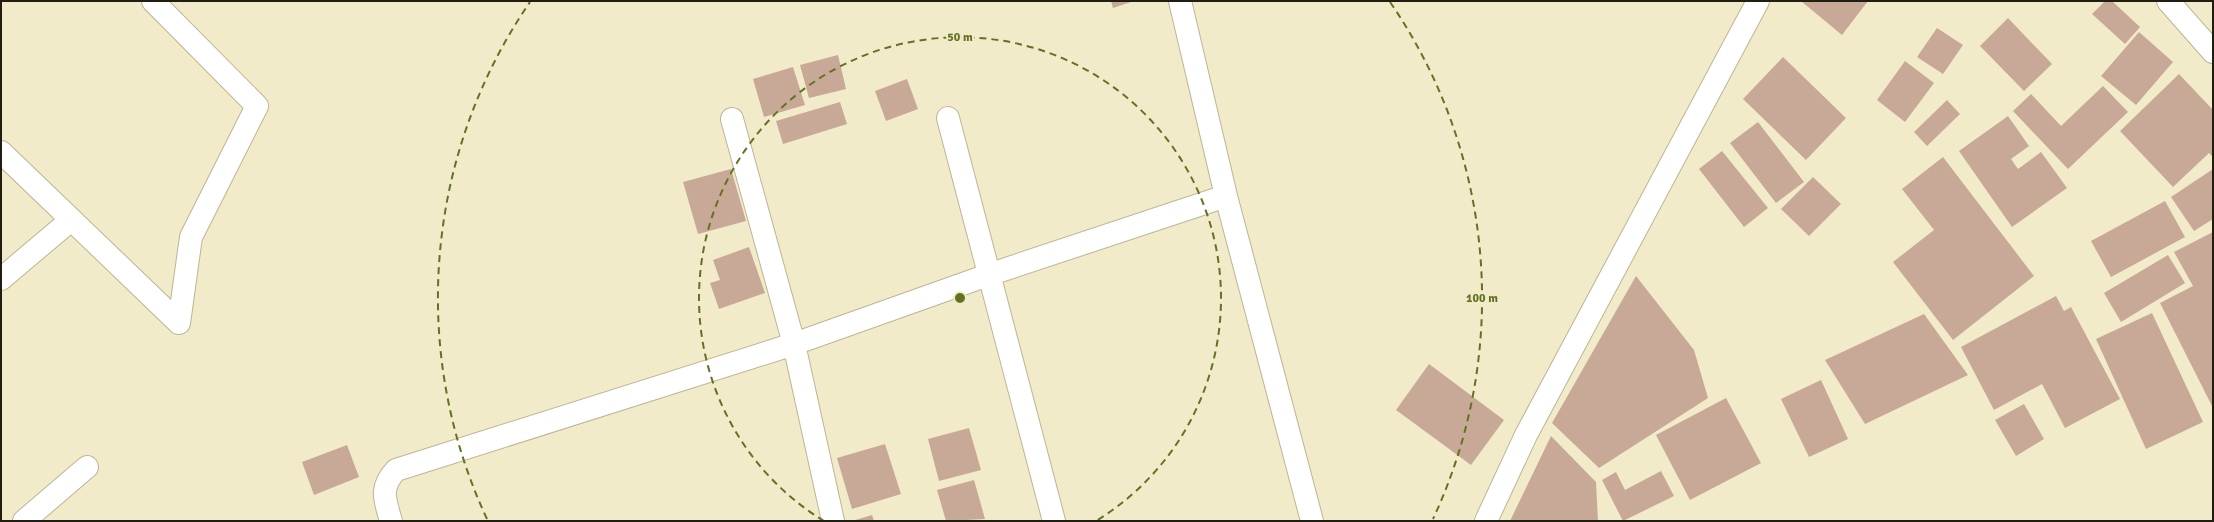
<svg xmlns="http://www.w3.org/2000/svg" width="2214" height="522" viewBox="0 0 2214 522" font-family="Signika,sans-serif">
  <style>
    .building { fill: #c8a897 }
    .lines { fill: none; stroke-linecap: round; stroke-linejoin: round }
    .minor-casing { stroke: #bcb595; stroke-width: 24 }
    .tertiary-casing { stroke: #bcb595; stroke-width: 24 }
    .minor { stroke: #fff; stroke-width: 22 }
    .tertiary { stroke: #fff; stroke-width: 22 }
    .ring { fill: none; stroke: #617320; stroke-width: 2; stroke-dasharray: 7 5 }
    .centre { fill: #617320; stroke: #f2ebca; stroke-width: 2 }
    .ring-label { font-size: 12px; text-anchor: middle; font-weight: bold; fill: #617320; stroke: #f2ebca; stroke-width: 4; stroke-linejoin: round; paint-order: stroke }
  </style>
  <rect width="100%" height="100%" fill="#f2ebca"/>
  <path class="building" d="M1111,1h23l-21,7z
    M1801,1h67l-26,34z
    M2105,1h7l28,26 -15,17 -33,-30z
    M2008,18l44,46 -28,27 -44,-45z
    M1937,28l26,17 -20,29 -26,-17z
    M2139,32l34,30 -37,43 -35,-29z
    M838,55l8,34 -37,9 -9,-33z
    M1783,57l63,61 -40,42 -63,-61z
    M1905,61l29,22 -29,39 -28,-22z
    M793,67l12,38 -41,12 -11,-38z
    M2179,74l34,36v47l-4,-4 -36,34 -53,-56z
    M907,79l11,30 -32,12 -11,-30z
    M2103,86l25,26 -60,57 -55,-58 18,-17 30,32z
    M1947,100l13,14 -33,32 -13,-14z
    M840,102l7,22 -64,20 -7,-23z
    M2008,116l21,30 -18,13 7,10 23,-17 26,36 -55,39 -53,-76z
    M1758,122l46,60 -28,21 -46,-60z
    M1722,151l46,57 -24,19 -45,-58z
    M1943,157l91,119 -81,64 -60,-78 41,-32 -32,-41z
    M731,169l15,52 -48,13 -15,-52z
    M2213,169v50l-19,12 -23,-34z
    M1813,177l28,27 -32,32 -28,-27z
    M2165,201l20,36 -74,40 -20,-36z
    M2213,232v176l-53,-105 33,-17 -19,-34z
    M749,247l16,46 -46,16 -9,-26 10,-3 -7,-20z
    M2168,255l17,28 -64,39 -17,-29z
    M1636,276l58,74 14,48 -109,70 -47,-45z
    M2056,296l8,15 7,-4 49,92 -55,29 -23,-44 -48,26 -33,-63z
    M2152,313l51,109 -57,27 -50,-110z
    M1924,314l44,61 -103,49 -40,-64z
    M1429,364l75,56 -33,45 -75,-55z
    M1821,380l27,59 -39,18 -28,-58z
    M1726,398l35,65 -71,37 -34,-65z
    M2024,404l20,35 -28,17 -21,-36z
    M969,428l12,42 -42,11 -11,-42z
    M1551,436l45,46 2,39h-88z
    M885,444l16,50 -49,15 -15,-51z
    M347,445l12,32 -45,18 -12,-33z
    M1661,471l13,25 -51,25 -21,-41 14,-8 9,18z
    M974,480l11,39 -39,2 -9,-31z
    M872,515l2,6h-22z"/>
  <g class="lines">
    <defs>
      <path id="minor" d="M153,1l104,105 -66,131 -12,86
        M1180,1l46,195 86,325
        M948,118l106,403
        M732,119l62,225 39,177
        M1,152l178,171
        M1,279l70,-59
        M24,521l63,-54
        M391,521c-6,-21 -12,-33 5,-51l398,-126 194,-69 238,-79
        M1486,521l40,-86 232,-434"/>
      <path id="tertiary" d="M2168,1l45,51"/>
    </defs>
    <use href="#minor" class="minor-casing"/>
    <use href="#tertiary" class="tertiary-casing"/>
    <use href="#minor" class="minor"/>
    <use href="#tertiary" class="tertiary"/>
  </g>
  <g class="ring">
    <path d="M824 521A261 261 0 1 1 1096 521"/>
    <path d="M487 519A522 522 0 0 1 530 2M1390 2A522 522 0 0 1 1433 519"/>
  </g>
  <circle cx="960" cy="298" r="6" class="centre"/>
  <g class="ring-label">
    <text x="960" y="41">50 m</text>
    <text x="1482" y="302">100 m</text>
  </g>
  <rect width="2214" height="522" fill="none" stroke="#201d11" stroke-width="4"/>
</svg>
